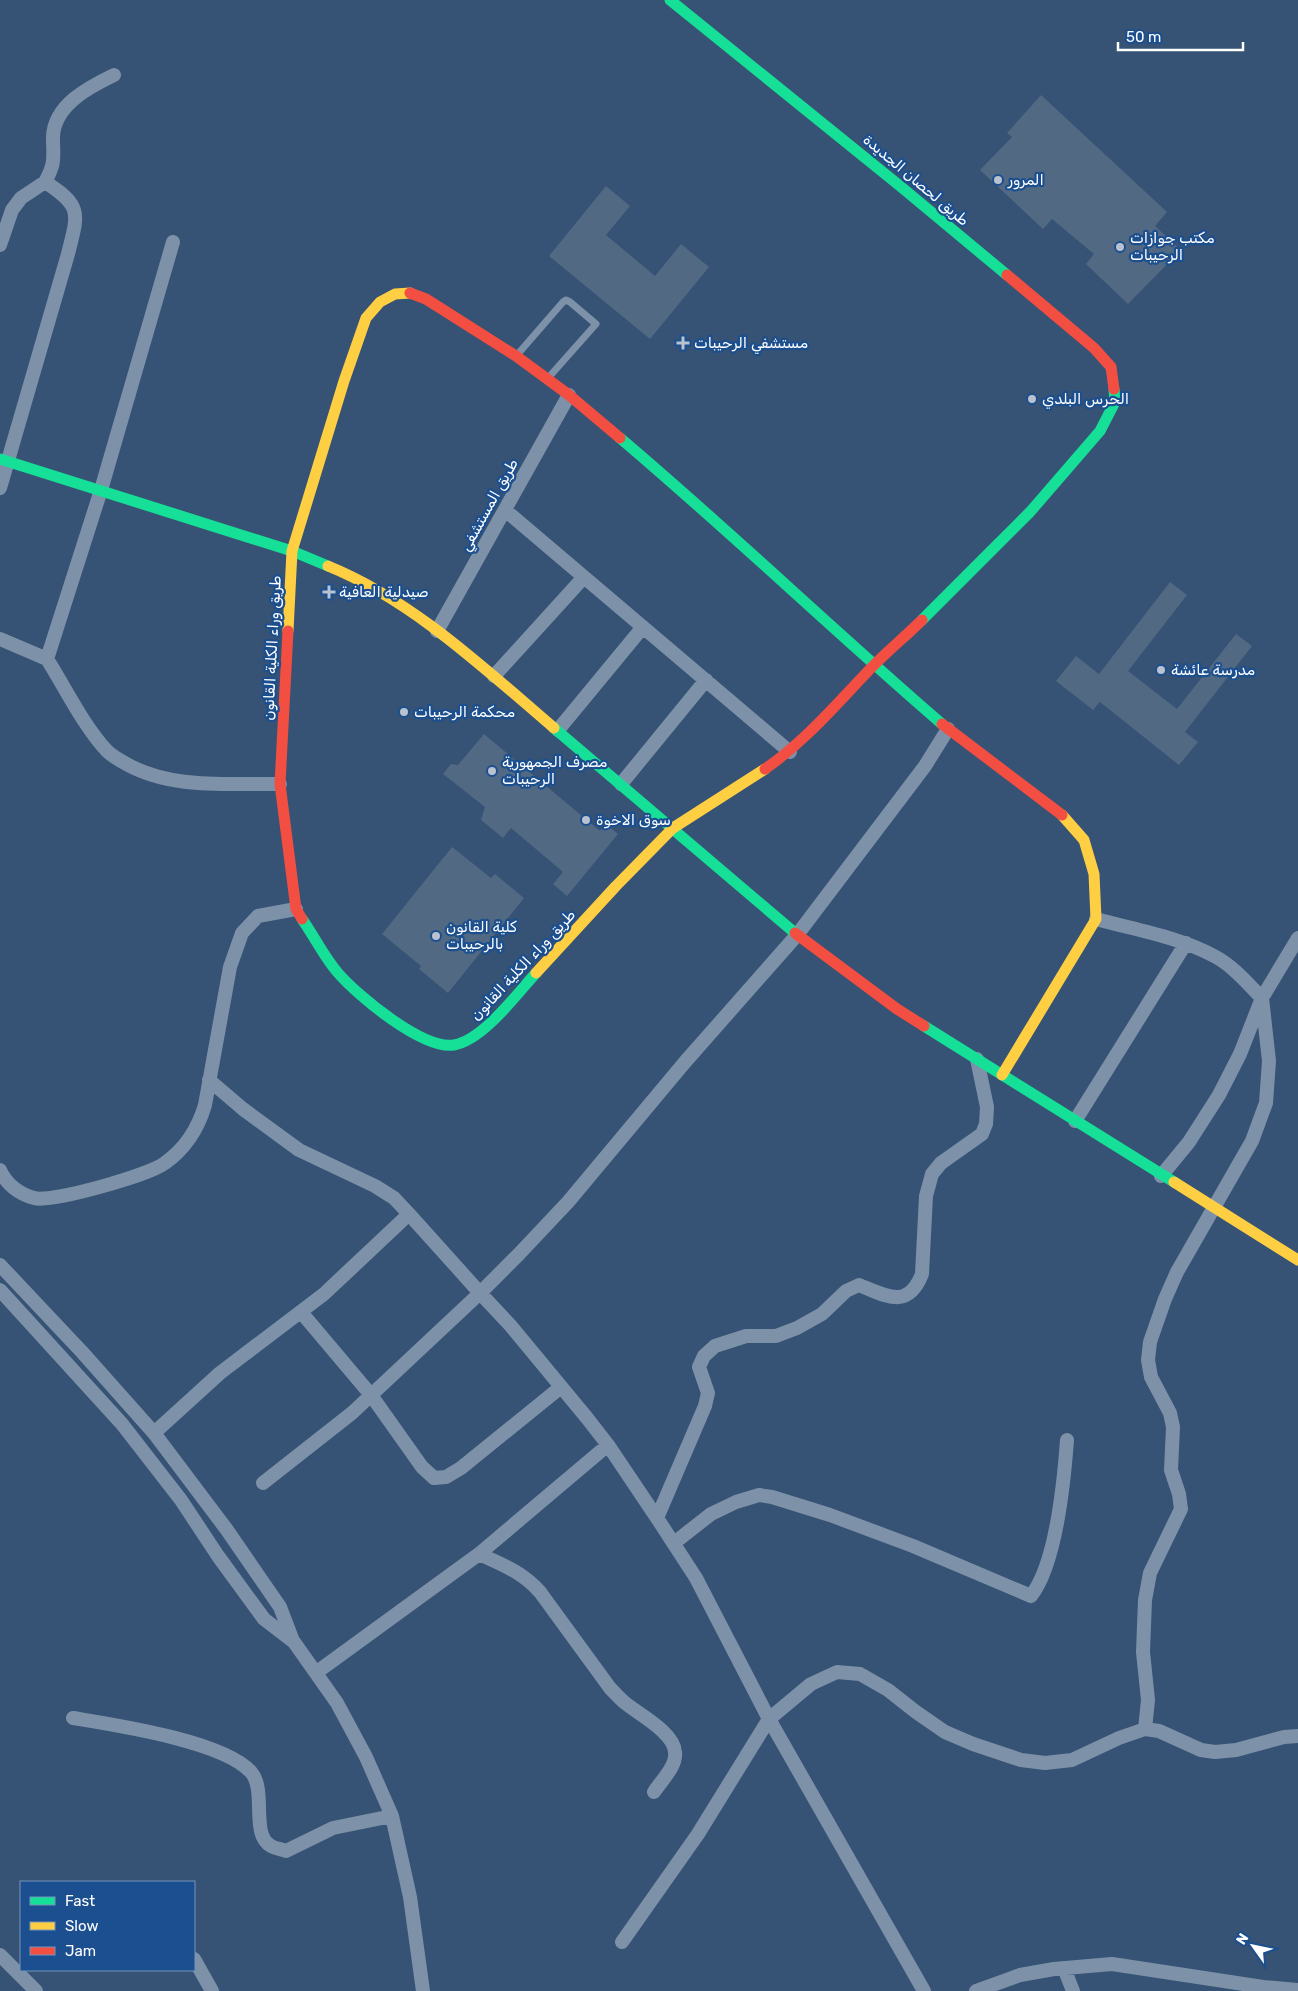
<svg xmlns="http://www.w3.org/2000/svg" width="1298" height="1991" viewBox="0 0 1298 1991" font-family="Rubik,Cairo,sans-serif">
  <style>
    .building { fill: #526984 }
    .lines { fill: none; stroke-linecap: round; stroke-linejoin: round }
    .lane { stroke: #7d92a8; stroke-width: 7 }
    .street { stroke: #7d92a8; stroke-width: 14 }
    .fast { stroke: #16e098; stroke-width: 11 }
    .slow { stroke: #ffcf43; stroke-width: 11 }
    .jam { stroke: #f24e42; stroke-width: 11 }
    .poi-dot { fill: #b9c2ce; stroke: #1b4f8f; stroke-width: 2 }
    .labels { text-anchor: middle; dominant-baseline: central; stroke-width: 4.5; stroke-linejoin: round; paint-order: stroke }
    .street-label { font-size: 15px; fill: #fff; stroke: #1b4f8f }
    .poi-label { font-size: 15px; fill: #fff; stroke: #1b4f8f; text-anchor: start }
  </style>
  <rect width="100%" height="100%" fill="#365274"/>
  <path class="building" d="M1041,95l126,117 -12,14 26,24 -53,54 -42,-40 8,-10 -42,-35 -9,10 -63,-59 32,-33 -5,-4z
    M606,186l24,20 -24,29 49,41 26,-32 28,23 -59,72 -101,-83z
    M1170,582l17,13 -59,76 49,38 59,-75 16,12 -67,86 13,10 -19,23 -79,-63 -7,8 -37,-29 20,-25 23,18z
    M484,734l116,97 6,-7 12,10 -51,62 -14,-12 10,-12 -52,-44 -8,10 -22,-18 4,-13 -42,-33 8,-10 7,1z
    M452,847l39,31 4,-4 29,24 -76,95 -29,-24 2,-3 -39,-32z"/>
  <g class="lines">
    <path class="lane" d="M517,355l46,-53 3,-2 4,2 26,22 -47,53"/>
    <path class="street" d="M45,182c11,-20 8,-24 8,-45 1,-32 36,-50 61,-62
      M173,242l-72,248 -54,169c19,30 36,66 60,92 5,5 11,8 16,11 46,28 105,21 157,22
      M0,245l12,-35 9,-12 24,-16c38,24 33,32 23,72l-68,234
      M505,510l285,242
      M437,631l132,-236
      M0,639l47,20
      M494,676l90,-99
      M558,730l85,-103
      M621,784l85,-104
      M1096,919c40,11 84,18 120,38 18,10 32,27 46,41l7,63 -3,42 -14,38 -75,131 -12,27 -15,43 -2,18 3,17 19,36 3,14 -2,43 8,24 2,15 -31,64 -5,27 -2,52 5,48 -3,29
      M209,1080l34,29 56,41 76,36 19,12 15,16
      M1075,1121l111,-178
      M0,1170c6,14 19,24 34,28 18,5 115,-23 131,-35 21,-15 33,-34 40,-58l25,-138 12,-34 16,-17 38,-7
      M1161,1176l28,-34 30,-47 21,-41 22,-56 36,-60
      M0,1265l82,87 72,81 73,97 53,77 13,34
      M0,1290l122,134 59,76 37,56 46,63 30,23 43,61 29,54 26,59 18,81 13,94
      M301,1312l70,83 51,72 12,11 12,-1 15,-9 100,-81
      M154,1433l66,-60 104,-79 85,-80 71,79 30,32 77,93 21,27 49,73 39,60 73,141 155,272
      M263,1483l89,-70 128,-120 39,-39 49,-52 117,-140 112,-127 128,-169 23,-37
      M657,1518l48,-112 3,-13 -9,-26 5,-11 11,-10 31,-10h30l21,-8 25,-14 24,-23 13,-6c27,11 49,25 63,-11l4,-78 6,-22 9,-11 41,-29 4,-10 1,-17 -10,-48
      M674,1543l37,-29 25,-12 23,-7 13,2 58,18 83,31 118,50c25,-32 33,-115 36,-156
      M479,1554c24,11 43,18 61,38l70,96c5,5 9,10 14,14 14,12 50,30 51,50 2,14 -14,29 -21,40
      M317,1672l162,-118 129,-109
      M73,1718c42,7 150,23 178,54 16,18 -1,63 20,74 5,3 11,3 15,5l47,-23 59,-12
      M622,1942l76,-108 71,-115 42,-35 26,-12 23,2 28,16 28,22 29,20 28,12 48,16 24,3 27,-3 47,-22 26,-9 14,2 42,19 14,2 21,-2 48,-13 14,-1
      M0,1955l36,36
      M194,1959l18,32
      M1064,1968l9,23
      M976,1991l44,-16 34,-6 58,-5 151,23 35,3"/>
    <path class="fast" d="M670,0l230,186 107,89
      M620,438c110,93 213,192 322,286
      M0,459l292,92 36,15
      M922,620l108,-108 70,-81 15,-29 -1,-13
      M554,728l241,205
      M302,919c12,17 22,38 36,54 20,23 85,77 116,72 29,-5 62,-50 82,-72
      M924,1026l250,156"/>
    <path class="slow" d="M328,566c84,34 157,103 226,162
      M288,631l4,-80 52,-170 22,-63 14,-16 15,-8 15,-1
      M536,973l80,-87 57,-58 92,-59
      M1002,1075l94,-156 -2,-45 -10,-34 -22,-25
      M1174,1182l124,78"/>
    <path class="jam" d="M1007,275l87,73 17,19 3,22
      M410,293l16,6 90,57 53,39 51,43
      M288,631l-8,153 16,125 6,10
      M942,724l120,91
      M765,769c43,-30 73,-67 109,-104 16,-16 33,-30 48,-45
      M795,933l102,76 27,17"/>
  </g>
  <g class="poi-dot">
    <circle cx="998" cy="180" r="5"/>
    <circle cx="1120" cy="247" r="5"/>
    <path d="M680.5 335.5h5v5h5v5h-5v5h-5v-5h-5v-5h5z"/>
    <circle cx="1032" cy="399" r="5"/>
    <path d="M326.5 584.5h5v5h5v5h-5v5h-5v-5h-5v-5h5z"/>
    <circle cx="1161" cy="670" r="5"/>
    <circle cx="404" cy="712" r="5"/>
    <circle cx="492" cy="771" r="5"/>
    <circle cx="586" cy="820" r="5"/>
    <circle cx="436" cy="936" r="5"/>
  </g>
  <g class="labels">
    <g class="street-label">
      <text transform="translate(916 180) rotate(40)">طريق لحصان الجديدة</text>
      <text transform="translate(489 505) rotate(-61)">طريق المستشفي</text>
      <text transform="translate(272 648) rotate(-87)">طريق وراء الكلية القانون</text>
      <text transform="translate(523 965) rotate(-47)">طريق وراء الكلية القانون</text>
    </g>
    <g class="poi-label">
      <text x="1008" y="180">المرور</text>
      <text x="1130" y="238">مكتب جوازات<tspan x="1130" dy="17">الرحيبات</tspan></text>
      <text x="694" y="343">مستشفي الرحيبات</text>
      <text x="1042" y="399">الحرس البلدي</text>
      <text x="339" y="592">صيدلية العافية</text>
      <text x="1171" y="670">مدرسة عائشة</text>
      <text x="414" y="712">محكمة الرحيبات</text>
      <text x="502" y="762">مصرف الجمهورية<tspan x="502" dy="17">الرحيبات</tspan></text>
      <text x="596" y="820">سوق الاخوة</text>
      <text x="446" y="927">كلية القانون<tspan x="446" dy="17">بالرحيبات</tspan></text>
    </g>
  </g>
  <rect x="20" y="1881" width="175" height="90" fill="#1b4f8f" stroke="#7695bc"/>
  <rect x="30" y="1897" width="25" height="8" fill="#16e098" stroke="#7695bc"/>
  <text x="65" y="1906" font-size="15" fill="#ffffff">Fast</text>
  <rect x="30" y="1922" width="25" height="8" fill="#ffcf43" stroke="#7695bc"/>
  <text x="65" y="1931" font-size="15" fill="#ffffff">Slow</text>
  <rect x="30" y="1947" width="25" height="8" fill="#f24e42" stroke="#7695bc"/>
  <text x="65" y="1956" font-size="15" fill="#ffffff">Jam</text>
  <g transform="translate(1253 1946) rotate(303)" stroke="#1b4f8f" stroke-width="4" paint-order="stroke">
  <path d="M0-4L9 19L0 12L-9 19Z" fill="#ffffff"/>
  <text y="-8" font-size="14" font-weight="bold" text-anchor="middle" fill="#ffffff">N</text>
  </g>
  <path d="M1118 42v8h125v-8" fill="none" stroke="#ffffff" stroke-width="2.5"/>
  <text x="1126" y="42" font-size="15" fill="#ffffff" stroke="#1b4f8f" stroke-width="4" paint-order="stroke">50 m</text>
</svg>
